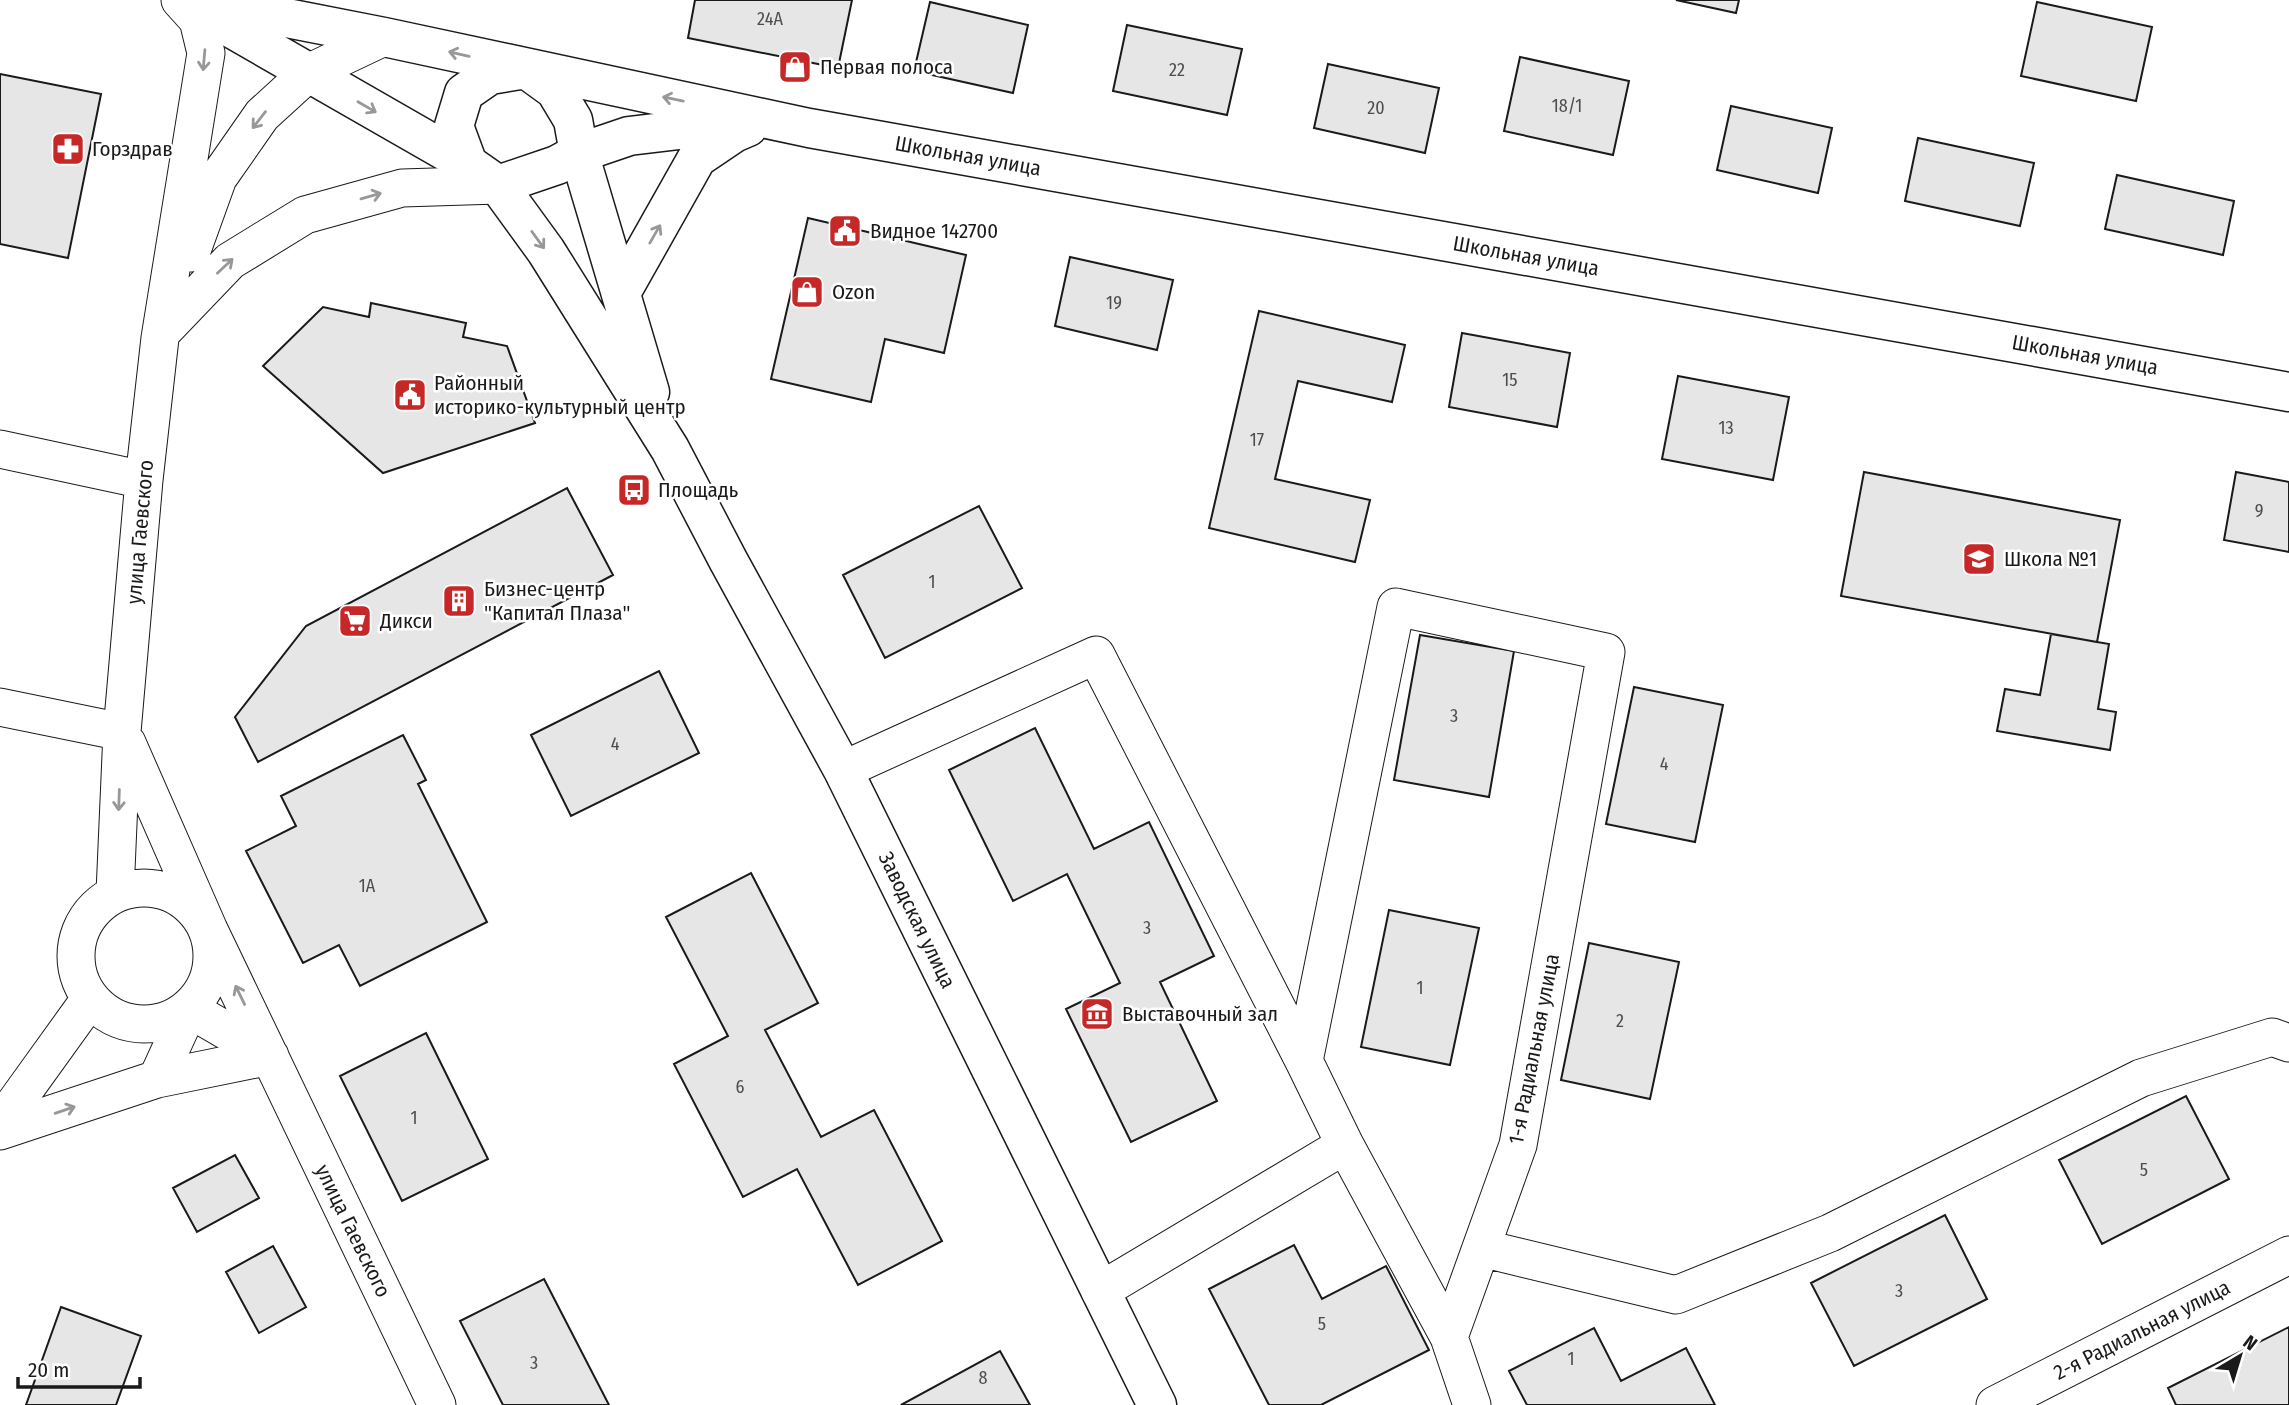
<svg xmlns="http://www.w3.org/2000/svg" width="2289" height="1405" viewBox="0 0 2289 1405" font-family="'Fira Sans Condensed',sans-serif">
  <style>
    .building { fill: #e6e6e6; stroke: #1a1a1a; stroke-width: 2 }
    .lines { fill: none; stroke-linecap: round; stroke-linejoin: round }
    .minor-casing { stroke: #1a1a1a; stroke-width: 39 }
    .tertiary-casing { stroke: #1a1a1a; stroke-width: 41 }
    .minor { stroke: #fff; stroke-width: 37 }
    .tertiary { stroke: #fff; stroke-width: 38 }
    .oneway { stroke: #989898 }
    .labels { text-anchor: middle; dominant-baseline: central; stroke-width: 5; stroke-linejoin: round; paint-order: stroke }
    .number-label { font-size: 18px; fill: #4d4d4d }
    .poi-label { font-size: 21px; fill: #1a1a1a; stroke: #fff; text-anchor: start }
    .street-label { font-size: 21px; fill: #1a1a1a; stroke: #fff }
  </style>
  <rect width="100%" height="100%" fill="#fff"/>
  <path class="building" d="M695,0h157l-14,68 -150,-30z
    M1676,0h63l-3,13z
    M930,2l98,23 -15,68 -99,-22z
    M2037,2l115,25 -16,74 -115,-25z
    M1127,25l115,24 -15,66 -114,-24z
    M1520,57l109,24 -16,74 -109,-24z
    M1328,64l111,24 -14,65 -111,-25z
    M0,74l101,20 -33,164 -68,-14z
    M1731,106l101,22 -14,65 -101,-23z
    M1918,138l116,25 -14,63 -115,-25z
    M2117,175l117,26 -11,54 -118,-26z
    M808,218l158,37 -22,98 -59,-14 -14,63 -100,-23z
    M1070,257l103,23 -16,70 -102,-24z
    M371,303l95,20 -3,14 44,9 28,77 -152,50 -120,-107 60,-59 46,10z
    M1259,311l146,34 -13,57 -94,-21 -23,98 95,21 -15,62 -146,-34z
    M1462,333l108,20 -13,74 -108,-20z
    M1678,376l111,21 -16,83 -111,-21z
    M1864,472l256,48 -23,122 -256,-46z
    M2236,472l53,10v70l-65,-12z
    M567,488l46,87 -355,187 -23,-45 71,-91z
    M979,506l43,82 -137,70 -42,-83z
    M2051,634l58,10 -11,65 18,3 -6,38 -113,-19 8,-42 35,6z
    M1420,635l94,16 -25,146 -95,-17z
    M659,671l40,82 -128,63 -40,-81z
    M1634,687l89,18 -28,137 -89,-18z
    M1035,728l59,121 55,-27 65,134 -54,26 57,119 -86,41 -65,-133 54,-26 -53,-109 -54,27 -64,-131z
    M403,735l23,45 -8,4 69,138 -127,64 -21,-41 -36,18 -57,-112 50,-25 -15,-30z
    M751,873l67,130 -53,27 56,107 53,-27 68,131 -84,44 -61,-116 -54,28 -69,-133 54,-28 -62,-119z
    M1389,910l90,18 -29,137 -89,-18z
    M1589,943l90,19 -29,137 -89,-19z
    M426,1033l62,126 -86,42 -62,-125z
    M2186,1096l43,83 -127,65 -43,-84z
    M235,1155l24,43 -62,34 -24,-44z
    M1945,1215l42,84 -133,67 -43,-83z
    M1294,1245l28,54 64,-33 43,84 -108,55h-52l-60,-116z
    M273,1246l33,61 -47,26 -33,-61z
    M544,1279l65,126h-106l-43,-84z
    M61,1307l80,29 -25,69h-90z
    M2289,1327v78h-113l-8,-17z
    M1594,1328l27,53 65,-33 29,57h-188l-18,-34z
    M1000,1351l30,54h-129z"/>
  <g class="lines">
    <defs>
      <path id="minor" d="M191,253l27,-75 44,-63 46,-42 76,-36
        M161,333l69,-72 75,-46 97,-27 96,-3
        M0,449l144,31
        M0,707l122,25
        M127,743l82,187 228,475
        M843,770l253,-115 208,406 41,84 104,192
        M76 956a68 68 0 1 1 136 0a68 68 0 1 1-136 0Z
        M115,893l7,-161 22,-252 16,-142 46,-285 -8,-33 -18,-20
        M1304,1061l92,-454 210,45 -88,493 -69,192 23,68
        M157,1079l32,-70 81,47
        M0,1124l90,-125
        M0,1131l157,-52 113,-23
        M1481,1248l195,47 154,-62 311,-155 131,-41 17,6
        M1100,1291l245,-146
        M1995,1405l294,-150"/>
      <path id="tertiary" d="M195,0l189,37 425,91 1480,264
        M203,12l265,152 30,21 48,66 124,198 58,111 115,210 314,635
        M468,164l-14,-38 10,-33 26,-18 36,-6 29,21 18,30 6,33 71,239
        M498,185l59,-20 22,-12 50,-17 109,-13
        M621,293l76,-135 37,-25 14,-6"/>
    </defs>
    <use href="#minor" class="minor-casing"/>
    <use href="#tertiary" class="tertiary-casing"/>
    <use href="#minor" class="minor"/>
    <use href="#tertiary" class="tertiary"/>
  </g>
  <defs><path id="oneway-shaft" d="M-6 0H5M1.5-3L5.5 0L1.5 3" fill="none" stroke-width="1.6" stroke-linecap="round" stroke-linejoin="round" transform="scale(1.75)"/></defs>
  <g class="oneway">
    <use href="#oneway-shaft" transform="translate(459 54) rotate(-167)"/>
    <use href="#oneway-shaft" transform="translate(204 60) rotate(95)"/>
    <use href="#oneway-shaft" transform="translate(673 99) rotate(-168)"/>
    <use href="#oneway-shaft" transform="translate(367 107) rotate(30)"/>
    <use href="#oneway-shaft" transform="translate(259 120) rotate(128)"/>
    <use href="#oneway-shaft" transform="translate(371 196) rotate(-16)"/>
    <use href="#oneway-shaft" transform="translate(655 234) rotate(-60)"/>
    <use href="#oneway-shaft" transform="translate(538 240) rotate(54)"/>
    <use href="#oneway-shaft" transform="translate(225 266) rotate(-43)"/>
    <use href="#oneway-shaft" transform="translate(119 800) rotate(92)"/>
    <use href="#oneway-shaft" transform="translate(240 995) rotate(-116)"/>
    <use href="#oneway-shaft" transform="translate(65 1110) rotate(-19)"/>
  </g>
  <defs>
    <symbol id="shop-square" viewBox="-11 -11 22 22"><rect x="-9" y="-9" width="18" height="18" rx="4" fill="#c62828" stroke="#fff"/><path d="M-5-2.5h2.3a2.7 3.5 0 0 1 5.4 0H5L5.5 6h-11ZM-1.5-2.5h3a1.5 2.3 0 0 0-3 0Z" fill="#fff"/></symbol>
    <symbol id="pharmacy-square" viewBox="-11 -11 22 22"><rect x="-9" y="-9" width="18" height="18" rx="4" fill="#c62828" stroke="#fff"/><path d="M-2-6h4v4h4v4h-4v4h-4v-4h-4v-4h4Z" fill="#fff"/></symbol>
    <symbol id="civic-square" viewBox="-11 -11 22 22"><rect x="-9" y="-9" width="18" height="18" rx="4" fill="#c62828" stroke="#fff"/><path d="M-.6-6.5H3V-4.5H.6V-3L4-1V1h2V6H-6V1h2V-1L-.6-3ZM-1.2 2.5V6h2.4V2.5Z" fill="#fff"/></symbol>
    <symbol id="bus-square" viewBox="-11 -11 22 22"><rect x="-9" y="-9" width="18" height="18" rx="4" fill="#c62828" stroke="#fff"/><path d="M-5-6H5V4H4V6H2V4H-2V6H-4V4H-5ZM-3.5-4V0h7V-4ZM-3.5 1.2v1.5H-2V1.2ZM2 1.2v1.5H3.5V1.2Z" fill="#fff"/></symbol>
    <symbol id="school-square" viewBox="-11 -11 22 22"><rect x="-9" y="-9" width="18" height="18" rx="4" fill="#c62828" stroke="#fff"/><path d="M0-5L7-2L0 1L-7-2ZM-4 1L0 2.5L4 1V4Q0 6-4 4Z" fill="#fff"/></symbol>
    <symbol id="building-square" viewBox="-11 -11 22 22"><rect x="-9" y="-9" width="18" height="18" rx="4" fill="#c62828" stroke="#fff"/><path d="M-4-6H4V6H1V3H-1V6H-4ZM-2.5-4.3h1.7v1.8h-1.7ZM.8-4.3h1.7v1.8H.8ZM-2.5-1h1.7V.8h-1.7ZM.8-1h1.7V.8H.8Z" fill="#fff"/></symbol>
    <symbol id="supermarket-square" viewBox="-11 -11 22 22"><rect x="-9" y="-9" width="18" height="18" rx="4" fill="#c62828" stroke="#fff"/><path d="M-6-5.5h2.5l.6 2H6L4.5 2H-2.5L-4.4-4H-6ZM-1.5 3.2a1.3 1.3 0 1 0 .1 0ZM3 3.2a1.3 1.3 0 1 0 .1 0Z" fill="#fff"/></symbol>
    <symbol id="museum-square" viewBox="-11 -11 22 22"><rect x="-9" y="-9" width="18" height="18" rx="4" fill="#c62828" stroke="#fff"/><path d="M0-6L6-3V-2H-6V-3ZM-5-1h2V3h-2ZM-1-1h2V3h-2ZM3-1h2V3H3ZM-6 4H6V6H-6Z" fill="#fff"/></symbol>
  </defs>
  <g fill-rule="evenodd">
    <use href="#shop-square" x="776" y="48" width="38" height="38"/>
    <use href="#pharmacy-square" x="49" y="130" width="38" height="38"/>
    <use href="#civic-square" x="826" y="212" width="38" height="38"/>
    <use href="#shop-square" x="788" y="273" width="38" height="38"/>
    <use href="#civic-square" x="391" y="376" width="38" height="38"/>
    <use href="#bus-square" x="615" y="471" width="38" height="38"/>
    <use href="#school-square" x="1960" y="540" width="38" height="38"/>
    <use href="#building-square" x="440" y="582" width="38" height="38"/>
    <use href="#supermarket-square" x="336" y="602" width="38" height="38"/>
    <use href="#museum-square" x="1078" y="995" width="38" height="38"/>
  </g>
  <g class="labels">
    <g class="number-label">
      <text x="770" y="19">24А</text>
      <text x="1177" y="70">22</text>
      <text x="1567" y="106">18/1</text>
      <text x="1376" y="108">20</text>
      <text x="1114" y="303">19</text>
      <text x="1510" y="380">15</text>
      <text x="1726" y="428">13</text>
      <text x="1257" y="440">17</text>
      <text x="2259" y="511">9</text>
      <text x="932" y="582">1</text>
      <text x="1454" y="716">3</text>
      <text x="615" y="744">4</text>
      <text x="1664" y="764">4</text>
      <text x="367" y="886">1А</text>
      <text x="1147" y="928">3</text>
      <text x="1420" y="988">1</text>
      <text x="1620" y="1021">2</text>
      <text x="740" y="1087">6</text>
      <text x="414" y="1118">1</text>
      <text x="2144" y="1170">5</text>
      <text x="1899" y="1291">3</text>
      <text x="1322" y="1324">5</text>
      <text x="1571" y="1359">1</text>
      <text x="534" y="1363">3</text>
      <text x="983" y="1378">8</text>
    </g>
    <g class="poi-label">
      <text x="820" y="67">Первая полоса</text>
      <text x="92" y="149">Горздрав</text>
      <text x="870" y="231">Видное 142700</text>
      <text x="832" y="292">Ozon</text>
      <text x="434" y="383">Районный<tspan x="434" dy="24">историко-культурный центр</tspan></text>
      <text x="658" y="490">Площадь</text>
      <text x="2004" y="559">Школа №1</text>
      <text x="484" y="589">Бизнес-центр<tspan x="484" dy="24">"Капитал Плаза"</tspan></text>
      <text x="380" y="621">Дикси</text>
      <text x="1122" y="1014">Выставочный зал</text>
    </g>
    <g class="street-label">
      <text transform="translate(968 156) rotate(10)">Школьная улица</text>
      <text transform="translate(1526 256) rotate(10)">Школьная улица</text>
      <text transform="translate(2085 355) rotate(10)">Школьная улица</text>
      <text transform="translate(140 532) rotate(-85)">улица Гаевского</text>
      <text transform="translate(917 920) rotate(64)">Заводская улица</text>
      <text transform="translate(1534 1049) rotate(-79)">1-я Радиальная улица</text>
      <text transform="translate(353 1231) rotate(64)">улица Гаевского</text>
      <text transform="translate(2142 1330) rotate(-27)">2-я Радиальная улица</text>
    </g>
  </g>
  <g transform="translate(2240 1356) rotate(38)" stroke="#ffffff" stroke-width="5" paint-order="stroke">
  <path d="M0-5L12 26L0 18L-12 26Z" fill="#1a1a1a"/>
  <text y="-10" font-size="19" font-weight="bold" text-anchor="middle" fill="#1a1a1a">N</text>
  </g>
  <path d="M18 1377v10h122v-10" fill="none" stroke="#1a1a1a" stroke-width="3.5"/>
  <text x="28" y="1377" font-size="21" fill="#1a1a1a" stroke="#ffffff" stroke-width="5" paint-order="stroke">20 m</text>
</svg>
